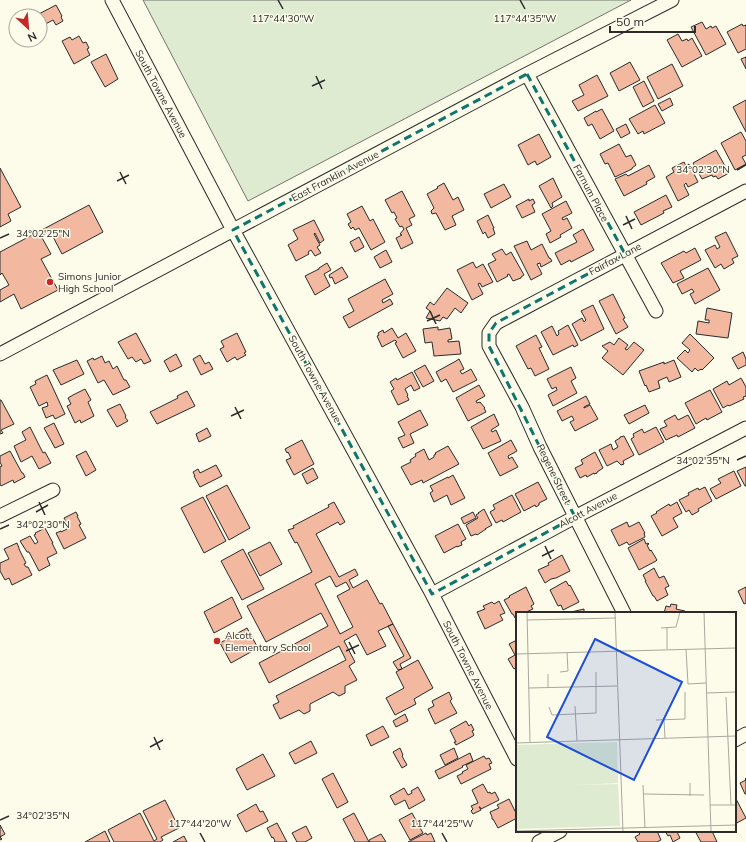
<svg xmlns="http://www.w3.org/2000/svg" width="746" height="842" viewBox="0 0 746 842" font-family="Mulish,sans-serif">
  <style>
    .green { fill: #deebd1; stroke: #74746e }
    .building { fill: #f2b8a0; stroke: #2b2b2b; fill-rule: evenodd }
    .lines { fill: none; stroke-linecap: round; stroke-linejoin: round }
    .minor-casing { stroke: #2b2b2b; stroke-width: 15 }
    .minor { stroke: #fdfbea; stroke-width: 13 }
    .marked { fill: none; stroke: #0f766e; stroke-width: 3; stroke-dasharray: 8 5; stroke-linejoin: round }
    .ticks { fill: none; stroke: #2b2b2b; stroke-width: 1.5 }
    .poi-dot { fill: #c62828; stroke: #fdfbea; stroke-width: 1.5 }
    .labels { text-anchor: middle; dominant-baseline: central; stroke-width: 3; stroke-linejoin: round; paint-order: stroke }
    .street-label { font-size: 10px; fill: #2b2b2b; stroke: #fdfbea }
    .poi-label { font-size: 10px; fill: #2b2b2b; stroke: #fdfbea; text-anchor: start }
    .inset-road { fill: none; stroke: #a9a89e; stroke-width: 1 }
    .view { fill: #1d4ed8; fill-opacity: 0.15; stroke: #1d4ed8; stroke-width: 2 }
    .inset-edge { fill: none; stroke: #2b2b2b; stroke-width: 2 }
    .ticks-label { font-size: 10px; text-anchor: middle; fill: #2b2b2b; stroke: #fdfbea; stroke-width: 3; stroke-linejoin: round; paint-order: stroke }
  </style>
  <rect width="100%" height="100%" fill="#fdfbea"/>
  <path class="green" d="M143,0h488l-383,201z"/>
  <path class="building" d="M56,5l6,11 -1,1 2,4 -7,4 -3,-5 -13,7v-11h-5z
    M702,22l4,7 5,-3 1,2 4,-2 10,18 -20,11 -15,-28z
    M742,24l1,2 3,-1v24l-8,4 -11,-21z
    M678,34l4,7 5,-2 1,2 4,-3 10,18 -20,11 -15,-27z
    M79,36l4,7 3,-1 3,6 -2,1 3,6 -16,9 -12,-23 8,-4 2,3z
    M106,54l12,25 -13,8 -14,-25z
    M746,57v12l-5,-10z
    M630,62l10,18 -21,11 -9,-18z
    M672,64l11,22 -25,13 -11,-22z
    M597,75l11,21 -30,15 -6,-10 12,-6 -5,-10z
    M644,81l10,20 -11,6 -10,-20z
    M670,98l3,7 -11,6 -4,-7z
    M746,100v32l-13,-25z
    M655,105l10,18 -21,11 -1,-3 -5,3 -9,-15z
    M602,109l12,22 -14,8 -8,-15 -4,2 -4,-8 12,-7v1z
    M626,124l4,9 -9,5 -5,-9z
    M741,132l5,9v14l-4,2 4,7 -11,6 -14,-27z
    M539,134l12,23 -14,8 -2,-4 -7,4 -10,-20z
    M619,144l7,13 5,-2 5,10 -4,3v1l-17,8 -7,-14 -3,1 -5,-10z
    M716,150l13,23 -11,6 -2,-3 -3,1 -1,-2 -10,4 -9,-16z
    M684,162l2,4 3,-2 9,18 -10,5 -2,-4 -2,2 5,10 -11,6 -12,-24 8,-5 -2,-4z
    M649,165l6,12 -9,5 1,2 -23,12 -9,-17 11,-5 2,2z
    M0,168l21,39 -13,7 3,7 -11,6z
    M553,178l9,19 -10,6 1,3 -2,2 -12,-22z
    M444,183l9,17 5,-3 6,13 -12,6 4,9 -11,5 -9,-17 -4,1 -1,-3 3,-3 -7,-14 11,-6 -1,-1z
    M504,184l7,13 -20,11 -7,-14z
    M402,191l13,25 -6,3 3,6 -6,3 7,15 -12,6 -5,-11 6,-3 -2,-1 4,-5 -2,-3 -2,1 -5,-8 2,-1 -3,-6 -2,1 -7,-13z
    M666,195l6,12 -9,4 1,2 -23,12 -7,-13z
    M529,199v2l4,-2 2,4 -3,2 3,7 -13,6 -6,-12z
    M566,201l6,12 -10,5 1,2 4,-2 5,10 -12,7 1,2 -11,6 -4,-9 5,-3 -9,-17z
    M89,205l14,27 -41,22 -12,-23 -9,5 10,18 -10,5 17,31 -37,19 -7,-15 -14,8v-12l9,-5 -7,-12 -2,2v-23z
    M362,206l8,15 3,-2 12,23 -14,8 -12,-22 -4,2 -2,-3 -2,2 -3,-5 3,-2 -4,-8z
    M488,215l6,13h-1l2,6 -7,4 -3,-6 -2,2 -6,-13z
    M314,220l10,20 -4,3 -5,-10 -1,1 6,11 -3,2 4,6 -6,3 -4,-6 -3,2 1,2 -13,7 -8,-16 10,-6 -5,-9z
    M583,229l11,21 -23,12 -1,-2 -9,5 -6,-12 22,-11 -4,-7z
    M726,232l12,24 -6,3 2,4 -10,6 -3,-5 -6,4 -10,-18 10,-5 2,4 3,-2 -5,-10z
    M359,237l5,10 -9,5 -5,-10z
    M527,241l4,9 11,-6 7,14h1l2,3 -11,6 -1,-4 -3,1 5,10 -11,6 -17,-34z
    M695,248l6,12 -21,11 4,7 -11,5 -12,-20 23,-12 2,2z
    M502,249l4,6 5,-3 13,23 -3,2v1l-8,3 -4,-7 -2,1 1,1 -11,6 -9,-18 8,-4 -4,-6z
    M386,250l6,12 -12,6 -6,-11z
    M473,262l3,6 7,-4 10,18 -11,5 -2,-4 -2,1 5,10 -11,6 -15,-30z
    M327,263l4,7 -7,4 6,12 -15,9 -10,-19 14,-7v-1z
    M342,267l6,10 -13,7 -3,-7 -2,1 -1,-3z
    M708,268l12,22 -25,14 -5,-10 4,-2 -2,-3 -10,5 -5,-10z
    M385,279l8,15 -11,6 1,3 7,-4 3,5 -44,24 -6,-11 11,-6 -6,-12z
    M447,288l21,15 -7,10 -6,-5 -8,11 -4,-2 -3,4 -14,-3 4,-7 -4,-3 4,-6 4,3z
    M613,294l12,24 -2,1 5,8 -12,7 -17,-33z
    M593,305l11,24 -23,12 -9,-17 10,-6 2,4 2,-2 -5,-9z
    M707,308l25,5 -4,25 -32,-4 2,-13 11,2v-3h-4z
    M568,325l10,20 -4,2 -1,-2 -20,10 -12,-23 11,-6 5,10 2,-2 -1,-3z
    M438,327v3l12,-2 2,11 -4,1v2l11,-1 2,13 -27,2 -2,-14 -7,1 -2,-14z
    M392,328l6,10 8,-5 10,18 -13,7 -8,-15 2,-1 -2,-2 -13,7 -5,-11 2,-1 -1,-2 5,-3 1,3z
    M136,333l15,28 -7,3 -3,-5 -5,3 -4,-5 -4,2 -10,-17z
    M237,333l9,19 -2,1 2,2 -9,5 -2,-3 -8,5 -7,-13 4,-2 -3,-6z
    M690,334l24,24 -12,12 -1,-1 -3,2 -3,-3 -3,4 -15,-14 8,-8 3,3 2,-3 -8,-7z
    M536,335l6,12 -3,1 10,21 -14,7 -4,-8 -3,1 -12,-23z
    M619,338l9,7 -3,4 2,1 7,-8 10,8 -21,25 -21,-17 6,-7 -6,-5 8,-4 4,3z
    M743,352l3,7v6l-8,4 -6,-11z
    M176,354l6,12 -12,6 -6,-11z
    M200,355l5,9 4,-2 4,7 -12,6 -8,-16z
    M102,356l3,7 4,-2 4,8 4,-3 7,14h2l4,7 -17,8 -9,-15 -6,3 -11,-22 6,-3 1,2z
    M459,359l5,10 -4,2 2,3 9,-5 6,11 -24,12 -7,-13 -5,3 -5,-10 20,-11z
    M77,360l7,14 -23,11 -8,-15z
    M674,360l7,17 -12,5 -2,-5 -9,4 2,7 -11,4 -3,-7 -1,1 -6,-15 25,-9v2z
    M425,365l9,16 -11,6 -9,-16z
    M571,367l5,11 -5,3 6,12 -24,13 -5,-11 9,-5 -1,-3 -4,2 -5,-10z
    M412,372l8,16 -6,3 -3,-6 -6,4 3,6 -1,1 2,4 -11,5 -7,-14 3,-2 -4,-7 6,-4 1,2z
    M47,375l18,39 -10,5 -2,-4 -7,3 -4,-10 6,-2 -1,-4 -8,4 -9,-19 6,-3 -1,-3z
    M741,378l5,9v9l-3,1 1,2 -15,7 -1,-1 -5,3 -10,-19 14,-8 2,4z
    M479,385l6,11 -9,5 1,2 3,-1 5,6h-1l2,4 -18,9 -12,-23z
    M85,389l6,11 -3,2 6,14 -13,7 -1,-3 -5,3 -8,-17 4,-2 -3,-6 5,-3z
    M710,390l12,22 -15,8 -1,-2 -10,6 -11,-21z
    M187,391l8,15 -38,18 -7,-12 28,-14 -1,-2z
    M586,396l4,8 -6,3v1l6,-3 8,14 -23,12 -5,-9 4,-2 -2,-4 -10,5 -5,-10z
    M0,400h1l13,24 -13,6 2,3 -3,1z
    M120,404l6,12 -1,1 3,4 -11,6 -10,-17z
    M645,405l4,8 -20,11 -5,-9z
    M420,410l8,15 -18,9 4,9 -11,5 -5,-10 7,-3 -7,-13z
    M494,414l5,11 -8,5 1,2 4,-2 5,11 -18,8 -12,-22z
    M675,415l3,5 10,-5 7,13 -17,9 -1,-2 -11,5 -6,-11 7,-3 -3,-5z
    M54,423l10,21 -9,4 -11,-20z
    M30,427l13,26 2,-1 6,11 -12,6 -7,-13 -11,6 -7,-16 12,-6 -4,-8z
    M656,427l8,15 -25,13 -8,-16 3,-2 -1,-3 9,-5 2,4z
    M207,428l4,8 -12,6 -3,-8z
    M624,436l10,19 -11,6 1,3 -3,1 -4,-4 -10,5 -8,-16 12,-6 2,6 5,-3 -3,-6 5,-3v-1z
    M302,440l12,24 -20,11 -8,-15 5,-2 -3,-6 -1,1 -2,-4z
    M511,440l6,11 -9,5 1,3 3,-2 6,10 -18,9 -12,-23z
    M448,446l11,18 -36,19 -1,-3 -11,5 -10,-18 10,-5 -1,-2 6,-4 -1,-2 9,-5 5,11 5,-3v-2l2,-1 -1,-1z
    M10,451l12,22h1l2,4 -11,6 -1,-3 -12,6 -1,-2v-17l2,-1 -2,-4v-6z
    M86,451l10,19 -10,6 -10,-20z
    M595,452l8,16 -6,4v1l-3,1v-1l-7,4 -1,-2 -6,3 -5,-10 8,-4 -2,-4z
    M216,465l6,11 -22,11 -6,-11h1l-2,-4 5,-3 2,4z
    M746,467v19h-1l-8,-15z
    M313,468l5,10 -11,6 -5,-10z
    M734,471l7,15 -25,13 -6,-10 11,-6 -3,-4z
    M453,475l12,23 -14,7 -4,-10 -13,7 -4,-9 3,-2 -3,-5 18,-9v1z
    M538,482l9,17 -8,4v2l-3,2 -1,-2 -11,6 -9,-17z
    M227,485l23,43 -21,12 -23,-44z
    M705,487l7,14 -14,8 1,2 -7,4 -3,-5 -3,2 -7,-12 10,-5 -1,-2 10,-5 1,2z
    M512,495l9,17 -18,10 -1,-2 -6,3 -6,-11 5,-3 -2,-4z
    M203,497l23,44 -22,12 -23,-45z
    M334,502l11,20 -5,3 -2,-3 -22,12 23,43 16,-8 3,6 -9,5 4,8 14,-8 13,24 2,-1 11,21 -15,7 8,15 -19,9 -11,-21 -12,7 11,21 -6,4 8,14 -12,6v7l-6,3 -6,-4 -23,12v7l-6,3 -5,-4 -19,9 -7,-14 6,-3 -3,-6 70,-36 -7,-14 -70,37 -10,-20 69,-37 -7,-13 -55,29 -19,-36 65,-34 -15,-30 -2,1 -7,-13 6,-2 -1,-2 36,-19 -1,-2zM330,576l6,11 10,-5 4,7 -13,7 16,31 -13,7 -25,-50z
    M677,502l5,11 -9,5 5,9 -16,9 -11,-20 6,-3 -1,-1 13,-8 1,2z
    M484,509l8,16 -7,4h1l-9,6 -1,-1 -5,2 -5,-11 12,-7 -2,-3 3,-2h-1z
    M76,512l2,4h-1l4,8 -2,1 7,13 -22,11 -8,-16 5,-2v1l8,-4 -5,-10z
    M473,512l3,6 -12,6 -3,-6z
    M627,522l2,5 10,-5 6,11h-1l1,4 -16,8 -2,-3 -8,4 -8,-16z
    M458,524l8,15 -5,3 1,3 -5,2v-1l-13,7 -9,-17z
    M45,528l8,15h-1l5,10 -10,5 3,7 -11,6 -10,-19h-2l-7,-11 10,-5 5,8 3,-2 -4,-7 2,-1 -1,-1z
    M644,539l2,5 2,-1 1,1 -2,1 3,6 1,-1 6,10 -1,1 -17,9 -11,-22z
    M270,542l12,22 -22,12 -12,-23z
    M17,543l2,5v1l7,14 -2,1 2,3h2l4,8 -20,10 -3,-7 -4,2 -5,-9v-8l9,-4 -5,-10z
    M243,549l21,40 -22,11 -21,-39z
    M562,555l8,16 -14,7 -5,1 -6,4 -7,-13 11,-5 -1,-2z
    M654,568l5,10 5,-2 5,10 -4,2 3,7 -11,6 -3,-5h-1l-8,-15h1l-3,-6z
    M566,581l3,5 1,-1 9,17 -16,8 -2,-5 -3,1 -8,-16z
    M526,587l8,17 -3,2 2,3 -9,4h-7v4l-2,1 -2,-4h-1l-8,-14 6,-3 -1,-1z
    M746,587v16l-2,1 -6,-13z
    M232,597l10,21 -28,15 -10,-21z
    M499,601l6,12 -5,2 3,5 -18,9 -8,-17 8,-3 -2,-3 9,-4 2,2z
    M671,604l6,1 -1,4 9,2 -1,2h-20l2,-7 4,1z
    M584,609v4h-13v-1z
    M393,624l18,34 -11,6 2,5 -4,1 -5,-8 11,-6 -16,-30z
    M247,628l11,20 -27,15 -11,-20z
    M517,640v27l-3,2 -6,-10 7,-4 -6,-11z
    M418,660l15,28 -19,11 2,5 -21,11 -9,-17 18,-10 -8,-16z
    M449,692l3,7 -2,2 7,12 -22,11 -7,-15 6,-3 -2,-5z
    M405,714l3,7 -12,6 -3,-6z
    M466,721l3,5 2,-2 3,6 -2,1 2,4 -1,1 -17,9 -2,-3h2l-6,-12z
    M383,726l6,11 -18,9 -5,-11z
    M311,741l6,12 -22,11 -6,-11z
    M400,748l3,7 -1,1 5,9 -5,3 -9,-16z
    M454,748l4,10 -13,7 -5,-10z
    M470,753l3,8 -11,5 1,1 -24,12 -4,-8z
    M263,754l12,22 -28,14 -11,-21z
    M484,756l2,3 3,-1 3,5 -3,1 2,5 -30,15 -4,-8 6,-3 -1,-1 6,-3 -2,-4z
    M333,773l15,29 -11,6 -15,-29z
    M746,778v16h-1l-5,-11 6,-3 -1,-1z
    M483,784l5,9 2,-1 1,2 4,-2 4,8 -18,9 -1,-2h-1l2,3 -8,4 -2,-3 2,-2 -2,-3 7,-3 -6,-13 7,-4z
    M418,787l7,13 -16,9 -4,-9 -10,5 -5,-9 14,-8 4,7 4,-2 -1,-2z
    M735,797l11,21 -11,6z
    M509,799l8,16v3l-19,10 -5,-9h-1v-2l-2,-5 9,-4 -2,-3z
    M165,800l14,28 -18,9 2,3 -3,2h-46l-6,-12 32,-17 14,28 3,-2 -14,-28z
    M256,804l4,8 3,-1 5,10 -22,11 -9,-17z
    M354,813l15,29h-14l-12,-23z
    M412,813l11,20 -13,7 -11,-20z
    M277,823l10,19h-13l1,-1 -2,-4 -1,1 -5,-10z
    M0,825l5,9 -5,3 2,2 -2,1z
    M306,826l6,12 -7,4h-8l-5,-9z
    M105,831l5,11h-25z
    M640,831h17l4,9 -4,2h-19l-3,-5 5,-3 -2,-2z
    M665,831h13l-1,1 3,6 -7,4 -3,-7 -2,1z
    M695,831h17l5,11h-16z
    M426,833l1,2 4,-2 4,9h-27z
    M381,834l5,8h-16l-1,-2z
    M184,836l3,6h-14z"/>
  <g class="lines">
    <defs>
      <path id="minor" d="M112,0l121,230 199,364 85,165
        M527,74l129,237
        M0,354l527,-280 145,-74
        M0,516l53,-26
        M432,594l143,-77 171,-89
        M624,613l-84,-166 -18,-40 -33,-61v-13l7,-10 250,-132
        M735,740l11,-6
        M539,842l21,-11"/>
    </defs>
    <use href="#minor" class="minor-casing"/>
    <use href="#minor" class="minor"/>
  </g>
  <path class="marked" d="M527,74l98,180 -129,69 -7,10v13l86,171 -143,77 -199,-364z"/>
  <path class="ticks" d="M278,0l5,9M520,0l5,9M316,76l6,13M312,86l13,-6M737,170l9,-5M120,172l6,12M117,181l12,-6M626,216l6,13M623,225l12,-6M0,238l9,-4M430,311l6,13M427,321l13,-6M235,407l6,12M231,416l13,-6M737,460l9,-4M39,502l6,13M36,512l12,-7M0,529l9,-4M545,546l6,13M542,556l12,-6M349,642l6,12M346,651l13,-6M154,737l6,13M150,747l13,-7M0,820l9,-4M200,833l5,9M442,833l5,9"/>
  <g class="poi-dot">
    <circle cx="50" cy="282" r="4"/>
    <circle cx="217" cy="641" r="4"/>
  </g>
  <g class="labels">
    <g class="street-label">
      <text transform="translate(161 94) rotate(62)">South Towne Avenue</text>
      <text transform="translate(335 176) rotate(-28)">East Franklin Avenue</text>
      <text transform="translate(591 193) rotate(62)">Farnum Place</text>
      <text transform="translate(615 259) rotate(-28)">Fairfax Lane</text>
      <text transform="translate(315 379) rotate(61)">South Towne Avenue</text>
      <text transform="translate(554 474) rotate(64)">Regene Street</text>
      <text transform="translate(588 510) rotate(-28)">Alcott Avenue</text>
      <text transform="translate(468 665) rotate(63)">South Towne Avenue</text>
    </g>
    <g class="poi-label">
      <text x="58" y="276">Simons Junior<tspan x="58" dy="12">High School</tspan></text>
      <text x="225" y="635">Alcott<tspan x="225" dy="12">Elementary School</tspan></text>
    </g>
  </g>
  <g transform="translate(516 612)">
    <rect width="220" height="220" fill="#fdfbea"/>
    <path d="M101,130l1,41 -42,2 42,-1 2,42 -104,3v-84z" fill="#deebd1"/>
    <path class="inset-road" d="M11,0l3,130M99,0l8,220M188,0l7,220M11,8l89,-2M151,15v22M145,16l15,-1 4,-15M170,37l2,35 18,-1M0,42l220,-6M44,60l8,-1 -1,-19M32,62v14M12,76l89,-2M191,81l29,-1M210,85l5,108M59,94l2,35M33,95l3,8 44,-2v-41M140,108l29,-1v-27M148,108l1,18M0,131l220,-7M174,171v13M127,173l2,43M128,182l60,1M194,193h26M0,219l220,-6"/>
    <path class="view" d="M79,27l87,43 -48,98 -87,-43z"/>
    <rect width="220" height="220" class="inset-edge"/>
  </g>
  <g class="ticks-label">
    <text x="283" y="22">117°44'30"W</text>
    <text x="525" y="22">117°44'35"W</text>
    <text x="703" y="173">34°02'30"N</text>
    <text x="43" y="237">34°02'25"N</text>
    <text x="703" y="464">34°02'35"N</text>
    <text x="43" y="528">34°02'30"N</text>
    <text x="43" y="819">34°02'35"N</text>
    <text x="200" y="827">117°44'20"W</text>
    <text x="442" y="827">117°44'25"W</text>
  </g>
  <g transform="translate(28 28) rotate(154)"><circle r="19" fill="#fdfbea" stroke="#a9a89e"/>
  <path d="M0-3L7 15L0 10L-7 15Z" fill="#c62828"/>
  <text y="-6" font-size="11" font-weight="bold" text-anchor="middle" fill="#2b2b2b">N</text>
  </g>
  <path d="M610 26v6h85v-6" fill="none" stroke="#2b2b2b" stroke-width="2"/>
  <text x="616" y="26" font-size="12" fill="#2b2b2b" stroke="#fdfbea" stroke-width="3" paint-order="stroke">50 m</text>
</svg>
